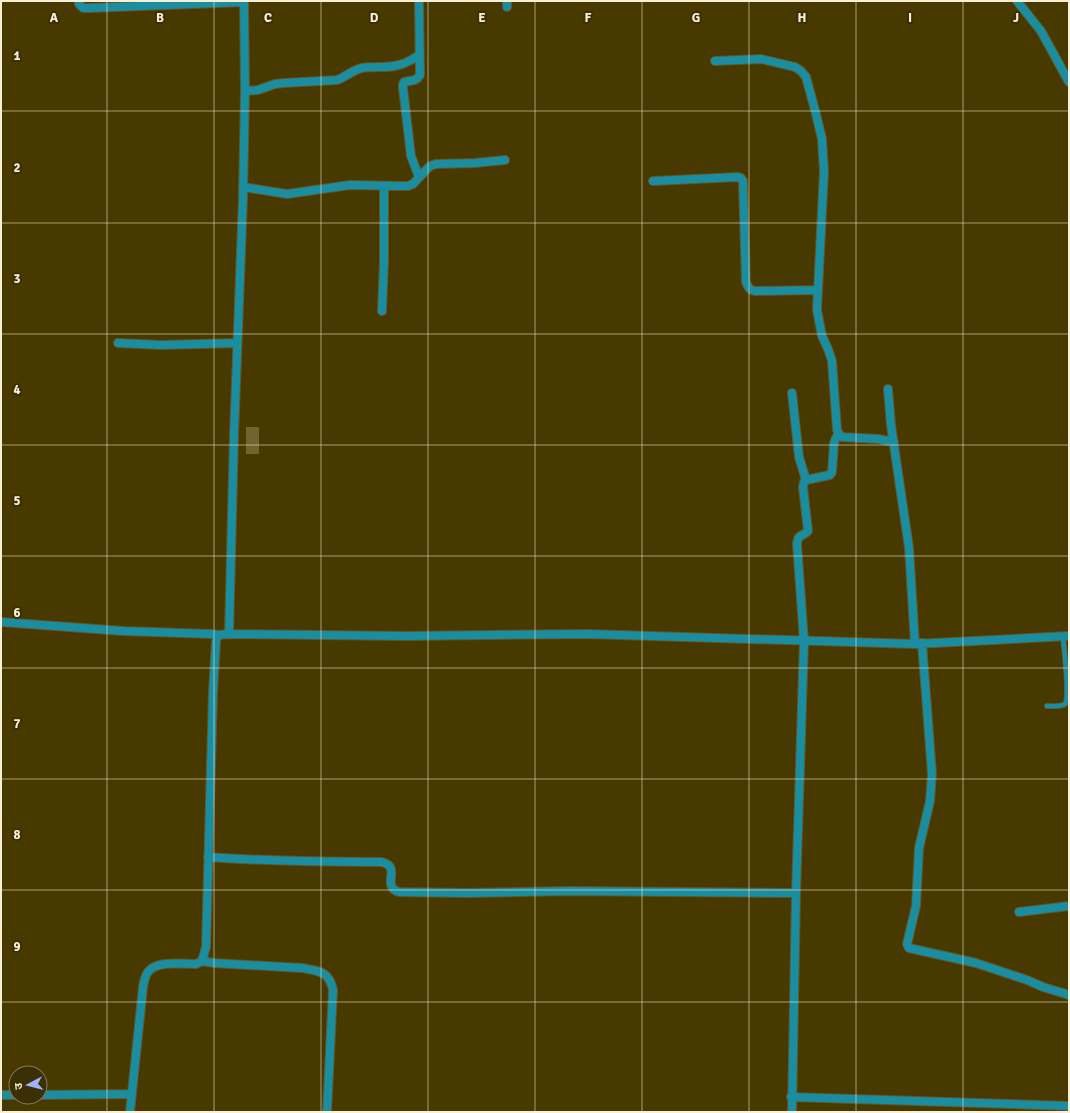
<svg xmlns="http://www.w3.org/2000/svg" width="1070" height="1113" viewBox="0 0 1070 1113" font-family="Signika,'Noto Sans Devanagari',sans-serif">
  <style>
    .building { fill: #736330 }
    .lines { fill: none; stroke-linecap: round; stroke-linejoin: round }
    .service-casing { stroke: #645622; stroke-width: 6 }
    .minor-casing { stroke: #645622; stroke-width: 10 }
    .tertiary-casing { stroke: #645622; stroke-width: 10 }
    .service { stroke: #1a8da1; stroke-width: 4.5 }
    .minor { stroke: #1a8da1; stroke-width: 8 }
    .tertiary { stroke: #1a8da1; stroke-width: 8 }
    .grid { fill: none; stroke: #f8f0d5; stroke-width: 1; stroke-opacity: 0.55 }
    .grid-label { font-size: 13px; text-anchor: middle; font-weight: bold; fill: #f8f0d5; stroke: #3b2f06; stroke-width: 4; stroke-linejoin: round; paint-order: stroke }
  </style>
  <rect width="100%" height="100%" fill="#483900"/>
  <path class="building" d="M246,427h13v27h-13z"/>
  <g class="lines">
    <defs>
      <path id="service" d="M1047,706c4,0 14,1 18,-2 5,-6 -1,-57 -2,-68"/>
      <path id="minor" d="M79,1v3l4,4h6l155,-6
        M507,1v6
        M715,61l46,-2 34,8 6,4 5,6 10,37 6,25 2,32 -7,139 5,26 6,13 4,12 5,69 2,4 3,3 36,2 16,3
        M245,91l13,-1 17,-6 9,-1 53,-3c9,-3 15,-10 25,-12 6,-1 13,-1 19,-1 16,0 25,-3 38,-12
        M419,177l-8,-21 -8,-68v-4l1,-2c7,-2 12,0 16,-7l-1,-74
        M653,181l85,-4 3,1 2,3 3,101c2,5 3,8 9,9l63,-1
        M243,187l44,7 63,-9 51,1h7l5,-2 13,-14 4,-4 6,-2 39,-1 30,-3
        M382,311l2,-50v-75
        M118,343l43,2 76,-2
        M888,389l3,36 18,123 6,96
        M792,393l7,64 7,23
        M1,622l122,9 88,3 7,1
        M229,634l5,-199 9,-237 2,-107 -1,-90
        M922,643l10,131 -2,27 -11,47 -3,58 -9,38 2,4 67,15 51,17 16,7 26,8
        M208,857c58,4 115,5 173,5 22,4 -1,25 18,30l67,1 102,-2 228,2
        M1019,912l50,-6
        M202,961l12,2 88,5c17,3 27,3 31,22l-6,122
        M1,1095h15
        M40,1095l92,-1
        M791,1097l278,9
        M130,1112l13,-125c1,-6 2,-11 5,-15 8,-12 35,-8 48,-8l6,-3 4,-14 7,-255 3,-51 2,-6 11,-1 176,2 182,-2 328,10 154,-8
        M792,1112l4,-219 8,-252 -7,-97c1,-11 6,-7 11,-13l-5,-44 1,-5 2,-2 24,-5 2,-3 2,-29 2,-5 3,-4"/>
      <path id="tertiary" d="M1017,1l24,30 28,51"/>
    </defs>
    <use href="#service" class="service-casing"/>
    <use href="#minor" class="minor-casing"/>
    <use href="#tertiary" class="tertiary-casing"/>
    <use href="#service" class="service"/>
    <use href="#minor" class="minor"/>
    <use href="#tertiary" class="tertiary"/>
  </g>
  <path class="grid" d="M107,1v1111M214,1v1111M321,1v1111M428,1v1111M535,1v1111M642,1v1111M749,1v1111M856,1v1111M963,1v1111M1,111h1068M1,223h1068M1,334h1068M1,445h1068M1,556h1068M1,668h1068M1,779h1068M1,890h1068M1,1002h1068"/>
  <g class="grid-label">
    <text x="54" y="22">A</text>
    <text x="160" y="22">B</text>
    <text x="268" y="22">C</text>
    <text x="374" y="22">D</text>
    <text x="482" y="22">E</text>
    <text x="588" y="22">F</text>
    <text x="696" y="22">G</text>
    <text x="802" y="22">H</text>
    <text x="910" y="22">I</text>
    <text x="1016" y="22">J</text>
    <text x="17" y="60">1</text>
    <text x="17" y="172">2</text>
    <text x="17" y="283">3</text>
    <text x="17" y="394">4</text>
    <text x="17" y="505">5</text>
    <text x="17" y="617">6</text>
    <text x="17" y="728">7</text>
    <text x="17" y="839">8</text>
    <text x="17" y="951">9</text>
  </g>
  <rect width="1070" height="1113" fill="none" stroke="#f8f0d5" stroke-width="4"/>
  <g transform="translate(28 1085) rotate(263)"><circle r="19" fill="#3b2f06" stroke="#877c59"/>
  <path d="M0-3L7 15L0 10L-7 15Z" fill="#a0b3fd"/>
  <text y="-6" font-size="11" font-weight="bold" text-anchor="middle" fill="#f8f0d5">उ</text>
  </g>
</svg>
